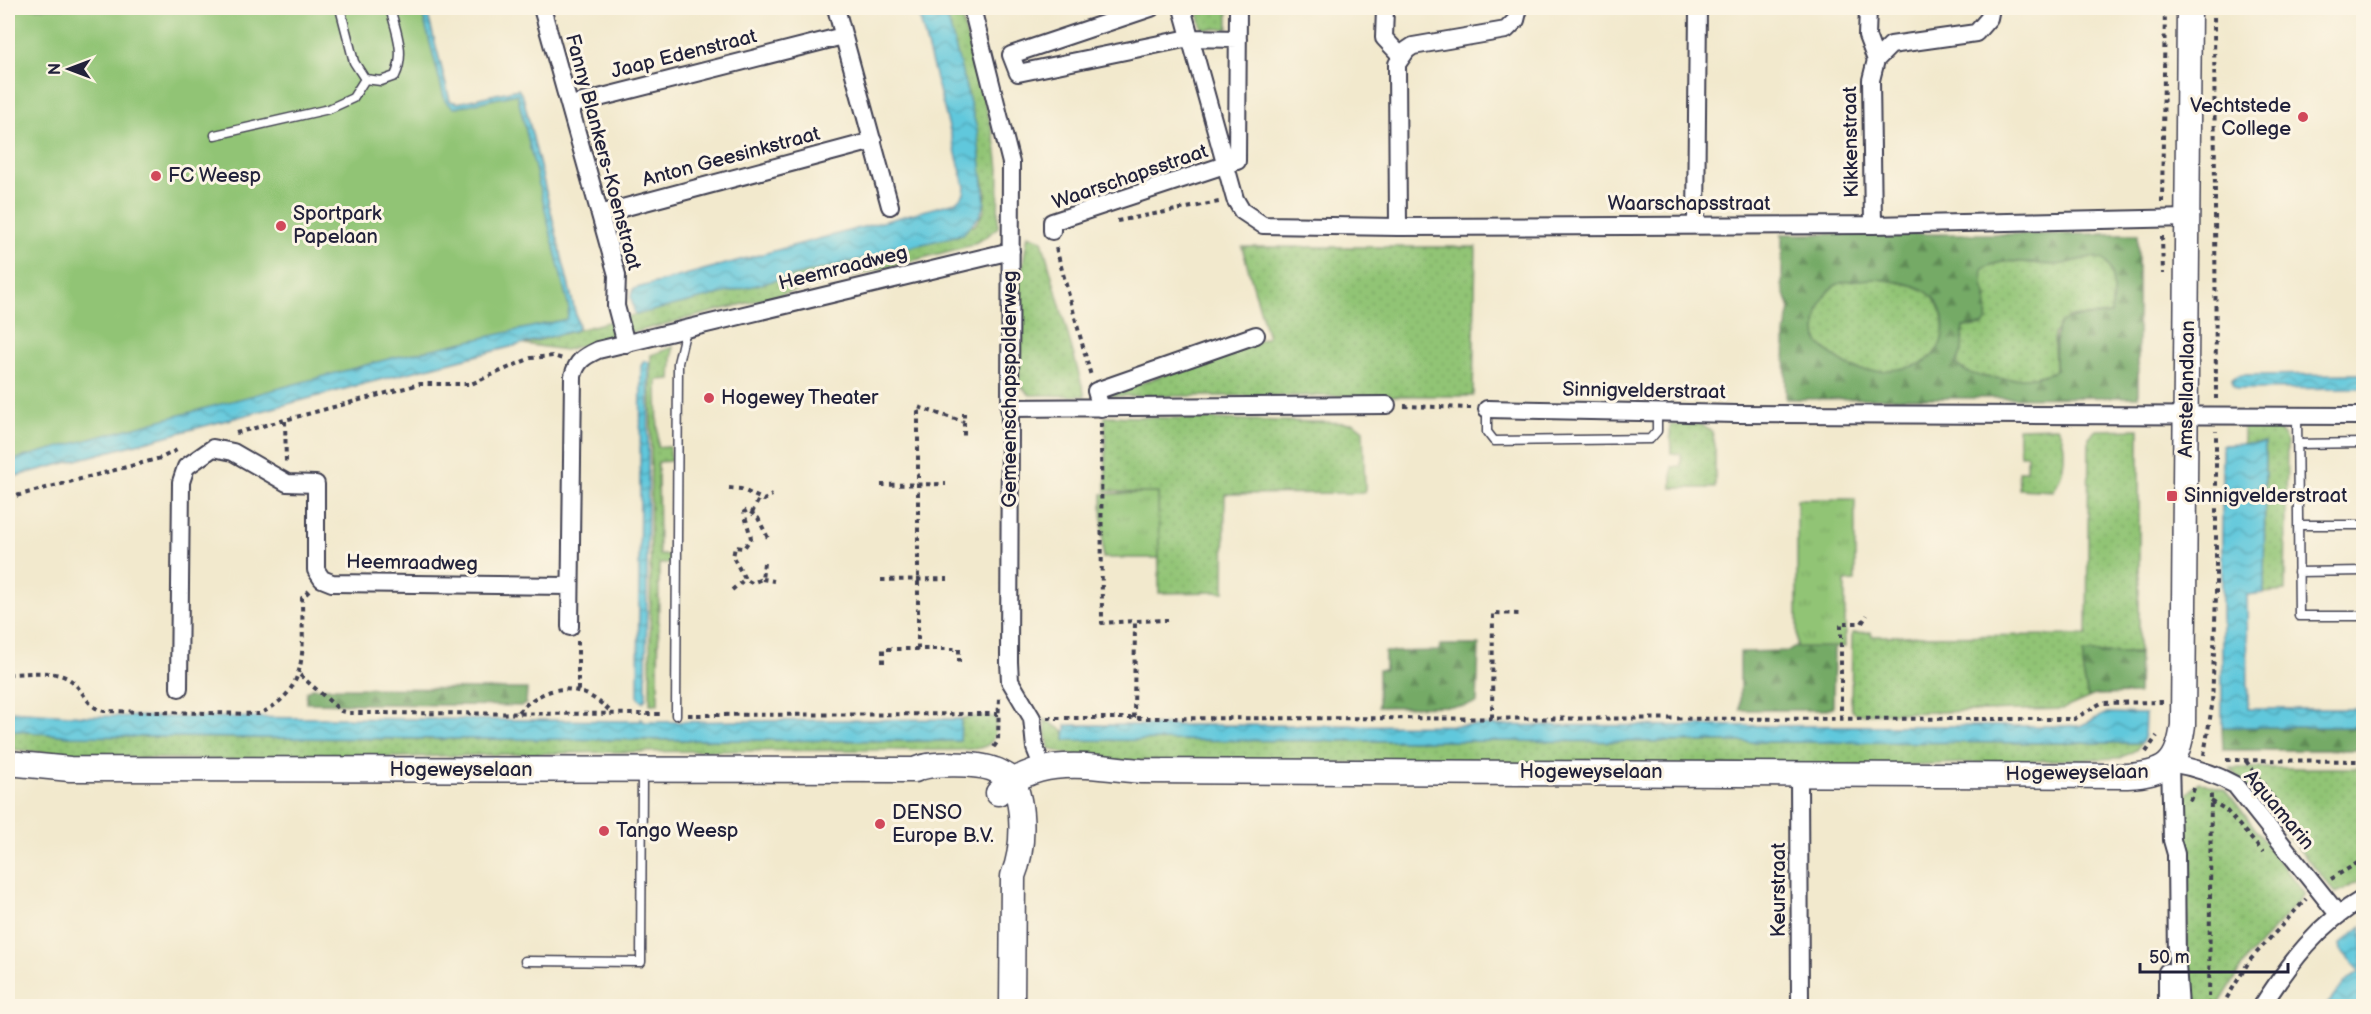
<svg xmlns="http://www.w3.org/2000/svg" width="2371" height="1014" viewBox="0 0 2371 1014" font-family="'Balsamiq Sans',sans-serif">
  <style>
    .grass { fill: url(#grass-dots); stroke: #5a7358; stroke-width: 1.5 }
    .forest { fill: url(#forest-firs); stroke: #4b6650; stroke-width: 1.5; fill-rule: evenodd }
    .park { fill: url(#park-tufts); stroke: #5a7358; stroke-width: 1.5 }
    .pitch { fill: #91c475; stroke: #5a7358; stroke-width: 1.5 }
    .water { fill: url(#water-waves); stroke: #41758c; stroke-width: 1.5 }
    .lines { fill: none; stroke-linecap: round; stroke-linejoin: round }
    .lane-casing { stroke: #414051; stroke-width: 11 }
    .street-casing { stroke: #414051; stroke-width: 20 }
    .secondary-casing { stroke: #414051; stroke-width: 27 }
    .path { stroke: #414051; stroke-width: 4; stroke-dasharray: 4.5 4.5; stroke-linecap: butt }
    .lane { stroke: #fff; stroke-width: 8 }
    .street { stroke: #fff; stroke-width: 16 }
    .secondary { stroke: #fff; stroke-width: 24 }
    .poi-dot { fill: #d1495b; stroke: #fcf5e5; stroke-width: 2 }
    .labels { text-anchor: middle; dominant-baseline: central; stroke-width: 6; stroke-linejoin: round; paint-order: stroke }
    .street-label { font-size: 20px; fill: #22223b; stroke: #fcf5e5 }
    .poi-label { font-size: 20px; fill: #22223b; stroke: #fcf5e5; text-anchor: start }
  </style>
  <defs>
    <pattern id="grass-dots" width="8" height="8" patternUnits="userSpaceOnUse" patternTransform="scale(1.5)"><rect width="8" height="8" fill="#91c475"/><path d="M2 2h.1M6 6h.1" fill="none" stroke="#7da866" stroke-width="1.8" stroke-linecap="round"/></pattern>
    <pattern id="forest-firs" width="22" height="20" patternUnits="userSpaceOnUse" patternTransform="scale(1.5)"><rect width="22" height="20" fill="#74aa66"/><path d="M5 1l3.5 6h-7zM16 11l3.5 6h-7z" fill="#5f8a55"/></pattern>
    <pattern id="park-tufts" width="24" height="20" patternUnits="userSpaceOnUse" patternTransform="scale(1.5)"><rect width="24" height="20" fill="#91c475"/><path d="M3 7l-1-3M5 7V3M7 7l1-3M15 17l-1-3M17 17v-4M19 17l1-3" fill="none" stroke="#7da866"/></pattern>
    <pattern id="water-waves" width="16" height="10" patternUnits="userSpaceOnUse" patternTransform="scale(1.5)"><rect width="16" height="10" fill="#60c8dc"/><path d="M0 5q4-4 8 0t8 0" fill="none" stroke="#4fa2b4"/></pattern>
  </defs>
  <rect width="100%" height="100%" fill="#fcf5e5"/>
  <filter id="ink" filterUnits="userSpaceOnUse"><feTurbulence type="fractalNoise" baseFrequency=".0167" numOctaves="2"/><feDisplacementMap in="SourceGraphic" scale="12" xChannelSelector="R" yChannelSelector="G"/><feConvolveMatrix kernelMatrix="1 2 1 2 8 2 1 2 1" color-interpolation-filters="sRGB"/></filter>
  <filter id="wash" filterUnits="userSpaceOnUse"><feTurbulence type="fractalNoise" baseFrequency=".008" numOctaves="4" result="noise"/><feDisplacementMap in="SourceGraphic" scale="24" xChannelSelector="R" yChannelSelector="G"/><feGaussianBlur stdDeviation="1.35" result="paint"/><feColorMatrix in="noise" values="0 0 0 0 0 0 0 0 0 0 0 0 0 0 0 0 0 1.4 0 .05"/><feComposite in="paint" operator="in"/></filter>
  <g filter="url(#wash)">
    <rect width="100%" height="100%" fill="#f2e9cd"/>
    <path class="grass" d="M938,8h21l37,136 3,25 -1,58 -12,10 -17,9 -404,104 -41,-6 451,-119 9,-13 2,-20z
      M1197,8h31v21h-26z
      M1028,235l14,5 43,156 -55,-1 -11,-11v-98z
      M1242,247h234l-3,149h-367l162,-59z
      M2092,257l13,3c11,18 8,34 6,54l-43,3 -14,17 1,37c-24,10 -80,13 -99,-7l6,-13v-24l21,-2 4,-28 -6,-17 2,-11c21,-14 49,-4 72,-4 13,-1 25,-6 37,-8z
      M1875,278c16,3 40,5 53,15 20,15 21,50 1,66 -13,10 -52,14 -68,11 -17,-4 -30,-16 -43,-27 -5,-17 0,-45 15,-56 11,-8 29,-7 42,-9z
      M673,347l-2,32 -14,1 1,67h12l1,14 -13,1 1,93h11v8l-11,1 -1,140h-8l1,-349z
      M1105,416l249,7 9,7 2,61 -3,2 -137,1 -1,98 -65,1 -1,-99 -52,-3z
      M1700,424l12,8 3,13v43h-43v-21l9,-1v-12l-10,-1 -1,-28z
      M2243,426c18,0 38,-4 44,17l-2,148 -21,2 1,-150 -22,1z
      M2057,427c12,18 8,47 -4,64l-34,-2 -1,-18h9v-16h-7l-2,-27z
      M2139,429v224l-56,20 5,25 -25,11 -208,5 -4,-4 1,-77 19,-1 1,4 215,-1 2,-198 7,-7z
      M981,716l15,1c2,31 -10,31 -37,33 -144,0 -287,0 -430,4 -174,4 -349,13 -521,-5v-19l63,6 182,2 707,3 1,-22z
      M1044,719l20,12 2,9 1075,3 -5,7 -15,8 -245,8 -783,-5 -44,-12z
      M2230,768h133v112l-27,13z
      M2199,782l27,8 79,105 -57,62 -30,49h-30l-2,-211z"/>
    <path class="forest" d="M1782,234h356v163l-352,2 -1,-67 5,-23 -8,-24zM2092,257l13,3c11,18 8,34 6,54 -57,7 -55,-5 -56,57 -24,10 -80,13 -99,-7l6,-13 1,-24 20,-2 4,-4c3,-18 -7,-34 -4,-52 21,-14 49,-4 73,-4 12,-1 24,-6 36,-8zM1875,279c16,2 40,4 53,14 20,15 21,50 1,66 -13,10 -52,14 -68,11 -17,-4 -30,-16 -43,-27 -5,-17 0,-45 15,-56 11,-8 29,-7 42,-8z
      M1799,644h35l-1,63 -10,3h-83v-58l49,-1z
      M1440,645h39l-2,58 -13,3 -86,1v-37h7v-18l54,-1z
      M2083,653h56l-1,41 -43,1 -7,3 -5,-25z
      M312,688l215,1 -1,15 -5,2 -215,-3v-11z
      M2222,727h141v23h-140z"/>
    <path class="park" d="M1158,493l1,65h-56l-1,-64z
      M1797,499h58v82l-10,1v65h-48z"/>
    <path class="pitch" d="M8,8h418l24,93 8,2 60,-14 5,8 55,227 -1,6 -214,54 -355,94z"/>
    <path class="water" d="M421,8h5l24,93 8,2 60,-14 5,8 55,227 -1,6 -214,54 -355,94v-17l384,-103 175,-39 2,-10 -52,-215 -63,14 -9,-7z
      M917,8h28l32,121 8,73 -5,13 -17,19 -328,81 -4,-18 2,-8 323,-87 8,-8 1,-7z
      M644,361l5,1 -3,336 -3,4 -5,-4 3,-332z
      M2363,374v14l-126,1 -5,-5v-5l7,-4z
      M2265,443l-1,150 -17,2 1,114h115v18h-141v-282z
      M8,711l78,5 555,5v-2l4,3 316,-3 -1,22 -707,-3 -182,-2 -63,-6z
      M2107,713l38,1 -1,25 -3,4 -1076,-3 1,-15 1006,1h8z
      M2362,926l1,80h-37l21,-26 13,-9 -19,-21 -1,-6z"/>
  </g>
  <g filter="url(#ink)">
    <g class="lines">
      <defs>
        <path id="lane" d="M340,8l14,54 11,17 16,2 14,-5c11,-23 1,-45 -5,-68
          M215,135l114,-26 24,-11 12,-19
          M1487,409v23l7,9 156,-2 7,-8v-19
          M2297,416l2,200h65
          M2297,444l67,-1
          M2298,525h66
          M2298,572l66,-1
          M676,715l2,-352 8,-34
          M525,961l116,1 1,-190"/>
        <path id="street" d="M542,8l75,267 -1,31 10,38
          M836,8l54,198
          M972,8l39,155 -2,499 1,19 22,37 3,30 8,20
          M1151,8l-140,47 7,18 171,-35 49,1
          M1182,8l53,191 7,12 21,14 135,2 475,-2 316,-7
          M1385,8l-1,30 17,18
          M1868,8l-1,28 9,24
          M571,105l272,-69
          M600,214l273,-73
          M1696,224l2,-216
          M1873,225l-2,-145 5,-20 15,-15 85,-12 13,-15 2,-10
          M1398,227l-1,-163 10,-14 6,-4 93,-16 10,-10 3,-12
          M1052,231v-9l185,-61 1,-153
          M1009,408l378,-3
          M1101,408l-5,-17 160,-56
          M1487,409l250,5 627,2
          M570,627l3,-251c4,-15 10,-19 25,-26l413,-99
          M179,688l2,-206 5,-15 27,-19 20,4 54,31 29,1v86l6,9 10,4 238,3
          M1799,773l1,233
          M2167,1006v-34
          M2180,1006l-3,-41 -1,-111 -4,-14 -2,-77c24,4 44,10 65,22l102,128
          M2262,1006c28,-43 56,-82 102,-108"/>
        <path id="secondary" d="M8,763l62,6 845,1c15,-8 64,-7 80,0 6,2 12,6 17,9
          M1012,779c13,26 12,71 1,97l-1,130
          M998,793c40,-39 93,-26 143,-22l986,5c39,-2 51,-12 56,-51l6,-717"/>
      </defs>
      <use href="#lane" class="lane-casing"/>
      <use href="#street" class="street-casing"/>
      <use href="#secondary" class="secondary-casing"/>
      <path class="path" d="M2214,8l2,391
        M2162,202l3,-194
        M1117,221l102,-19
        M2162,236l1,38
        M1056,248l35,128
        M1404,406l67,2
        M964,413v23
        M285,421l1,41
        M1101,423l1,200 33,-2
        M236,433l184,-49h51l60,-26 22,-2 10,3
        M881,485l65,-1
        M729,488l12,1 23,11 8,-5
        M8,498l153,-40 16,-8
        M752,513l7,-14
        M764,563l-2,16 -10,4 -7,-4 -12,-22 2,-10 9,1 7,-10 -7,-26 4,-2 10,8 10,20
        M762,579l12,2
        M881,580l67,-1
        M732,590l13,-11
        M578,641v50
        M918,649v-242l46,15
        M883,663v-14h76v14
        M8,674c20,0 49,-6 65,8 11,10 15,26 31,29l155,3c53,-24 43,-69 43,-116l7,-7
        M300,675l41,36 8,2 314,1
        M518,712c31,-31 63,-30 94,1
        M688,715l310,-1
        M1047,718l1027,1 27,-16 62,-1
        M1134,718l1,-97 33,-1
        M1492,718l1,-105 29,1
        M1841,719v-96h21l5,-8
        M994,747l4,-6 1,-45
        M2146,752l11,-16
        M2204,755l8,-49 4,-111v-164
        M2226,760l138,1
        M2246,761l56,76
        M2190,801l5,-16
        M2211,801l14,8 38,43
        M2331,879l33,-20
        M2209,1006l2,-215
        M2222,1006l28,-46 56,-61"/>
      <use href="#lane" class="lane"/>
      <use href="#street" class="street"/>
      <use href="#secondary" class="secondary"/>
    </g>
  </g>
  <g class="poi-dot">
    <circle cx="2303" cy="117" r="6"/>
    <circle cx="156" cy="176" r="6"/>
    <circle cx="281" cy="226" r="6"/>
    <circle cx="709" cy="398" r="6"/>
    <rect x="2166" y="490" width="12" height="12" rx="3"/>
    <circle cx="880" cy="824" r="6"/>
    <circle cx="604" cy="831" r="6"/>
  </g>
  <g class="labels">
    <g class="street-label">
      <text transform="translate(684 54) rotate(-14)">Jaap Edenstraat</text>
      <text transform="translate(1851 142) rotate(-91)">Kikkenstraat</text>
      <text transform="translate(603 152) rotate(75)">Fanny Blankers-Koenstraat</text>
      <text transform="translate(731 157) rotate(-15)">Anton Geesinkstraat</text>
      <text transform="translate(1130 177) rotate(-19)">Waarschapsstraat</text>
      <text x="1689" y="204">Waarschapsstraat</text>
      <text transform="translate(843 268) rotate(-14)">Heemraadweg</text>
      <text transform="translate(1010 389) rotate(-90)">Gemeenschapspolderweg</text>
      <text transform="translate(2187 389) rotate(-89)">Amstellandlaan</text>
      <text transform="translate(1644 391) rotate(1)">Sinnigvelderstraat</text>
      <text transform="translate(412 563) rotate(1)">Heemraadweg</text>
      <text x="461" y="770">Hogeweyselaan</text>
      <text x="1591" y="772">Hogeweyselaan</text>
      <text transform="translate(2077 773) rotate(-1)">Hogeweyselaan</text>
      <text transform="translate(2279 810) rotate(50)">Aquamarin</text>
      <text transform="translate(1779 890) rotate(-90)">Keurstraat</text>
    </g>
    <g class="poi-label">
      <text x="2291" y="106" text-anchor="end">Vechtstede<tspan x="2291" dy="23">College</tspan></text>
      <text x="168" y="176">FC Weesp</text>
      <text x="293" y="214">Sportpark<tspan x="293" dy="23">Papelaan</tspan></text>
      <text x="721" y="398">Hogewey Theater</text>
      <text x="2184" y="496">Sinnigvelderstraat</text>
      <text x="892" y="813">DENSO<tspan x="892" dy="23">Europe B.V.</tspan></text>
      <text x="616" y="831">Tango Weesp</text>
    </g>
  </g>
  <rect width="2371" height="1014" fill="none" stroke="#fcf5e5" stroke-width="30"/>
  <g transform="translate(69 69) rotate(270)" stroke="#fcf5e5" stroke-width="4.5" paint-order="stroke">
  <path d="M0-4.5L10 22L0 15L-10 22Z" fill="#22223b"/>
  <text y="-9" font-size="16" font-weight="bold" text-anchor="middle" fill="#22223b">N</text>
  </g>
  <path d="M2140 963v9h148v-9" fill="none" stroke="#22223b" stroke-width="3"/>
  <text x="2149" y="963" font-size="18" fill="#22223b" stroke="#fcf5e5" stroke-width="4.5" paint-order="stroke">50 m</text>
</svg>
